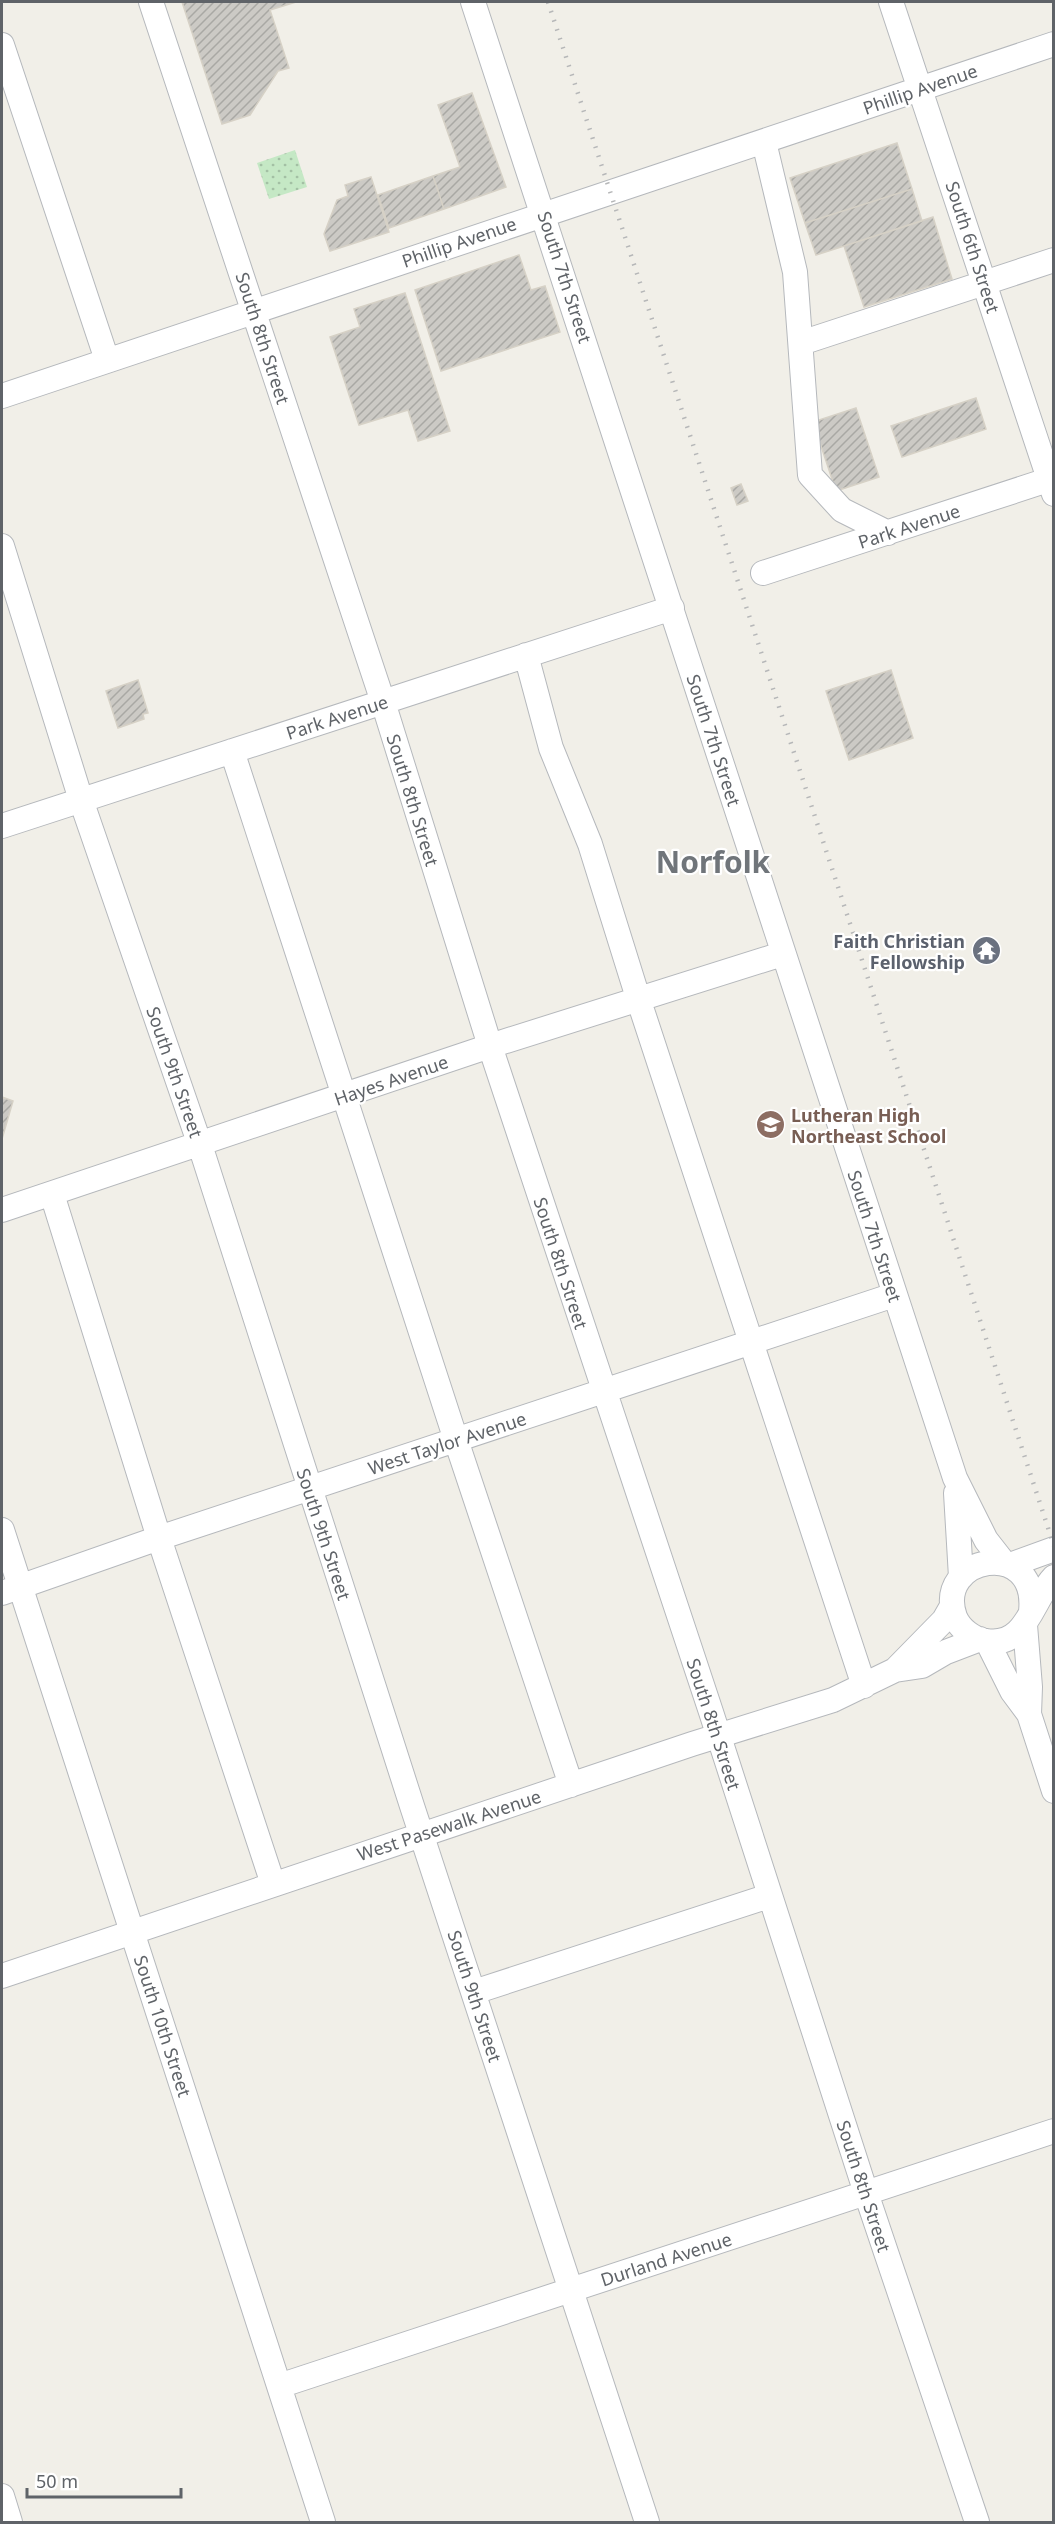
<svg xmlns="http://www.w3.org/2000/svg" width="1055" height="2524" viewBox="0 0 1055 2524" font-family="'Noto Sans',sans-serif">
  <style>
    .green { fill: url(#green-dots) }
    .building { fill: url(#building-hatch); stroke: #d6d1c6; stroke-width: 1.5 }
    .lines { fill: none; stroke-linecap: round; stroke-linejoin: round }
    .minor-casing { stroke: #b5b8bc; stroke-width: 26 }
    .minor { stroke: #fff; stroke-width: 24 }
    .rail { stroke: #b6b7b8; stroke-width: 4.5; stroke-dasharray: 1.5 8; stroke-linecap: butt }
    .labels { text-anchor: middle; dominant-baseline: central; stroke-width: 4.5; stroke-linejoin: round; paint-order: stroke }
    .street-label { font-size: 18px; fill: #5f6368; stroke: #fff }
    .worship-label { font-size: 18px; font-weight: bold; fill: #5b616d; stroke: #fff; text-anchor: end }
    .education-label { font-size: 18px; font-weight: bold; fill: #785e54; stroke: #fff; text-anchor: start }
    .town-label { font-size: 30px; font-weight: bold; fill: #70757a; stroke: #fff }
  </style>
  <defs>
    <pattern id="green-dots" width="8" height="8" patternUnits="userSpaceOnUse" patternTransform="scale(1.5)"><rect width="8" height="8" fill="#c5e8c5"/><path d="M2 2h.1M6 6h.1" fill="none" stroke="#a3c0a4" stroke-width="1.8" stroke-linecap="round"/></pattern>
    <pattern id="building-hatch" width="6" height="6" patternUnits="userSpaceOnUse" patternTransform="scale(1.5)"><rect width="6" height="6" fill="#cccac5"/><path d="M-1 1l2-2M0 6l6-6M5 7l2-2" fill="none" stroke="#a9a8a4"/></pattern>
  </defs>
  <rect width="100%" height="100%" fill="#f1efe8"/>
  <path class="green" d="M295,150l12,37 -38,12 -12,-36z"/>
  <path class="building" d="M182,2h114l-26,8 19,58 -11,3 -28,44 -28,9z
    M472,93l34,94 -62,22 -11,-33 27,-9 -22,-62z
    M897,143l15,46 -107,34 -15,-45z
    M433,176l11,33 -55,19 -11,-33z
    M371,177l18,55 -59,19 -6,-17 13,-34 11,-4 -3,-11z
    M912,189l10,32 -106,34 -11,-32z
    M933,217l19,62 -88,28 -20,-61z
    M519,255l12,35 14,-4 15,46 -119,39 -26,-81z
    M405,293l45,138 -32,10 -10,-31 -49,15 -29,-88 30,-10 -6,-18z
    M976,398l10,31 -84,28 -11,-31z
    M856,408l23,69 -43,14 -23,-69z
    M741,484l7,17 -11,4 -6,-17z
    M891,670l22,68 -64,22 -23,-69z
    M138,680l10,33 -5,1 1,5 -26,9 -12,-37z
    M2,1097l11,4 -11,38z"/>
  <g class="lines">
    <defs>
      <path id="minor" d="M151,2l232,700 107,344 221,666 155,481 111,329
        M473,2l482,1476 31,62 18,23
        M891,2l163,492
        M2,45l105,315
        M764,142l31,130 15,203 32,35 46,23
        M801,343l253,-83
        M2,396l1052,-352
        M2,546l79,254 119,345 212,661 235,716
        M763,573l291,-95
        M526,655l25,93 39,96 49,157 225,685
        M232,751l224,689 115,345
        M2,826l670,-218
        M52,1194l107,344 114,346
        M2,1210l488,-164 292,-92
        M956,1493l5,84
        M2,1530l321,992
        M1010,1565l44,-16
        M2,1593l157,-55 735,-243
        M1031,1612c8,-76 -98,-56 -76,5 5,12 18,22 31,24 41,7 46,-42 68,-64
        M1025,1625l5,62 -1,27
        M987,1641l25,50 17,23 25,77
        M895,1670l49,-50 8,-14
        M2,1976l690,-232 141,-44 62,-30 27,-4 24,-14 34,-13
        M474,1992l295,-96
        M279,2386l775,-255
        M2,2496l8,26"/>
    </defs>
    <use href="#minor" class="minor-casing"/>
    <use href="#minor" class="minor"/>
    <path class="rail" d="M548,2l506,1544"/>
  </g>
  <defs>
    <symbol id="temple-disc" viewBox="-11 -11 22 22"><circle r="9.5" fill="#6b7280" stroke="#fff"/><path d="M0-6L5-2H3V0L6.5 2.5H4V6H1.5V3h-3V6H-4V2.5H-6.5L-3 0V-2H-5Z" fill="#fff"/></symbol>
    <symbol id="school-disc" viewBox="-11 -11 22 22"><circle r="9.5" fill="#8d6e63" stroke="#fff"/><path d="M0-5L7-2L0 1L-7-2ZM-4 1L0 2.5L4 1V4Q0 6-4 4Z" fill="#fff"/></symbol>
  </defs>
  <g fill-rule="evenodd">
    <use href="#temple-disc" x="970" y="934" width="33" height="33"/>
    <use href="#school-disc" x="754" y="1108" width="33" height="33"/>
  </g>
  <g class="labels">
    <g class="street-label">
      <text transform="translate(920 89) rotate(-19)">Phillip Avenue</text>
      <text transform="translate(459 242) rotate(-19)">Phillip Avenue</text>
      <text transform="translate(973 247) rotate(72)">South 6th Street</text>
      <text transform="translate(565 277) rotate(72)">South 7th Street</text>
      <text transform="translate(263 338) rotate(72)">South 8th Street</text>
      <text transform="translate(909 526) rotate(-18)">Park Avenue</text>
      <text transform="translate(337 717) rotate(-18)">Park Avenue</text>
      <text transform="translate(714 740) rotate(72)">South 7th Street</text>
      <text transform="translate(413 800) rotate(73)">South 8th Street</text>
      <text transform="translate(175 1072) rotate(71)">South 9th Street</text>
      <text transform="translate(391 1080) rotate(-19)">Hayes Avenue</text>
      <text transform="translate(875 1236) rotate(72)">South 7th Street</text>
      <text transform="translate(561 1263) rotate(72)">South 8th Street</text>
      <text transform="translate(447 1443) rotate(-18)">West Taylor Avenue</text>
      <text transform="translate(324 1534) rotate(72)">South 9th Street</text>
      <text transform="translate(714 1724) rotate(72)">South 8th Street</text>
      <text transform="translate(449 1825) rotate(-18)">West Pasewalk Avenue</text>
      <text transform="translate(475 1996) rotate(72)">South 9th Street</text>
      <text transform="translate(163 2026) rotate(72)">South 10th Street</text>
      <text transform="translate(864 2186) rotate(72)">South 8th Street</text>
      <text transform="translate(666 2259) rotate(-18)">Durland Avenue</text>
    </g>
    <g class="worship-label">
      <text x="965" y="941">Faith Christian<tspan x="965" dy="21">Fellowship</tspan></text>
    </g>
    <g class="education-label">
      <text x="791" y="1115">Lutheran High<tspan x="791" dy="21">Northeast School</tspan></text>
    </g>
    <g class="town-label">
      <text x="713" y="861">Norfolk</text>
    </g>
  </g>
  <rect width="1055" height="2524" fill="none" stroke="#5f6368" stroke-width="6"/>
  <path d="M27 2488v9h154v-9" fill="none" stroke="#5f6368" stroke-width="3"/>
  <text x="36" y="2488" font-size="18" fill="#5f6368" stroke="#ffffff" stroke-width="4.5" paint-order="stroke">50 m</text>
</svg>
